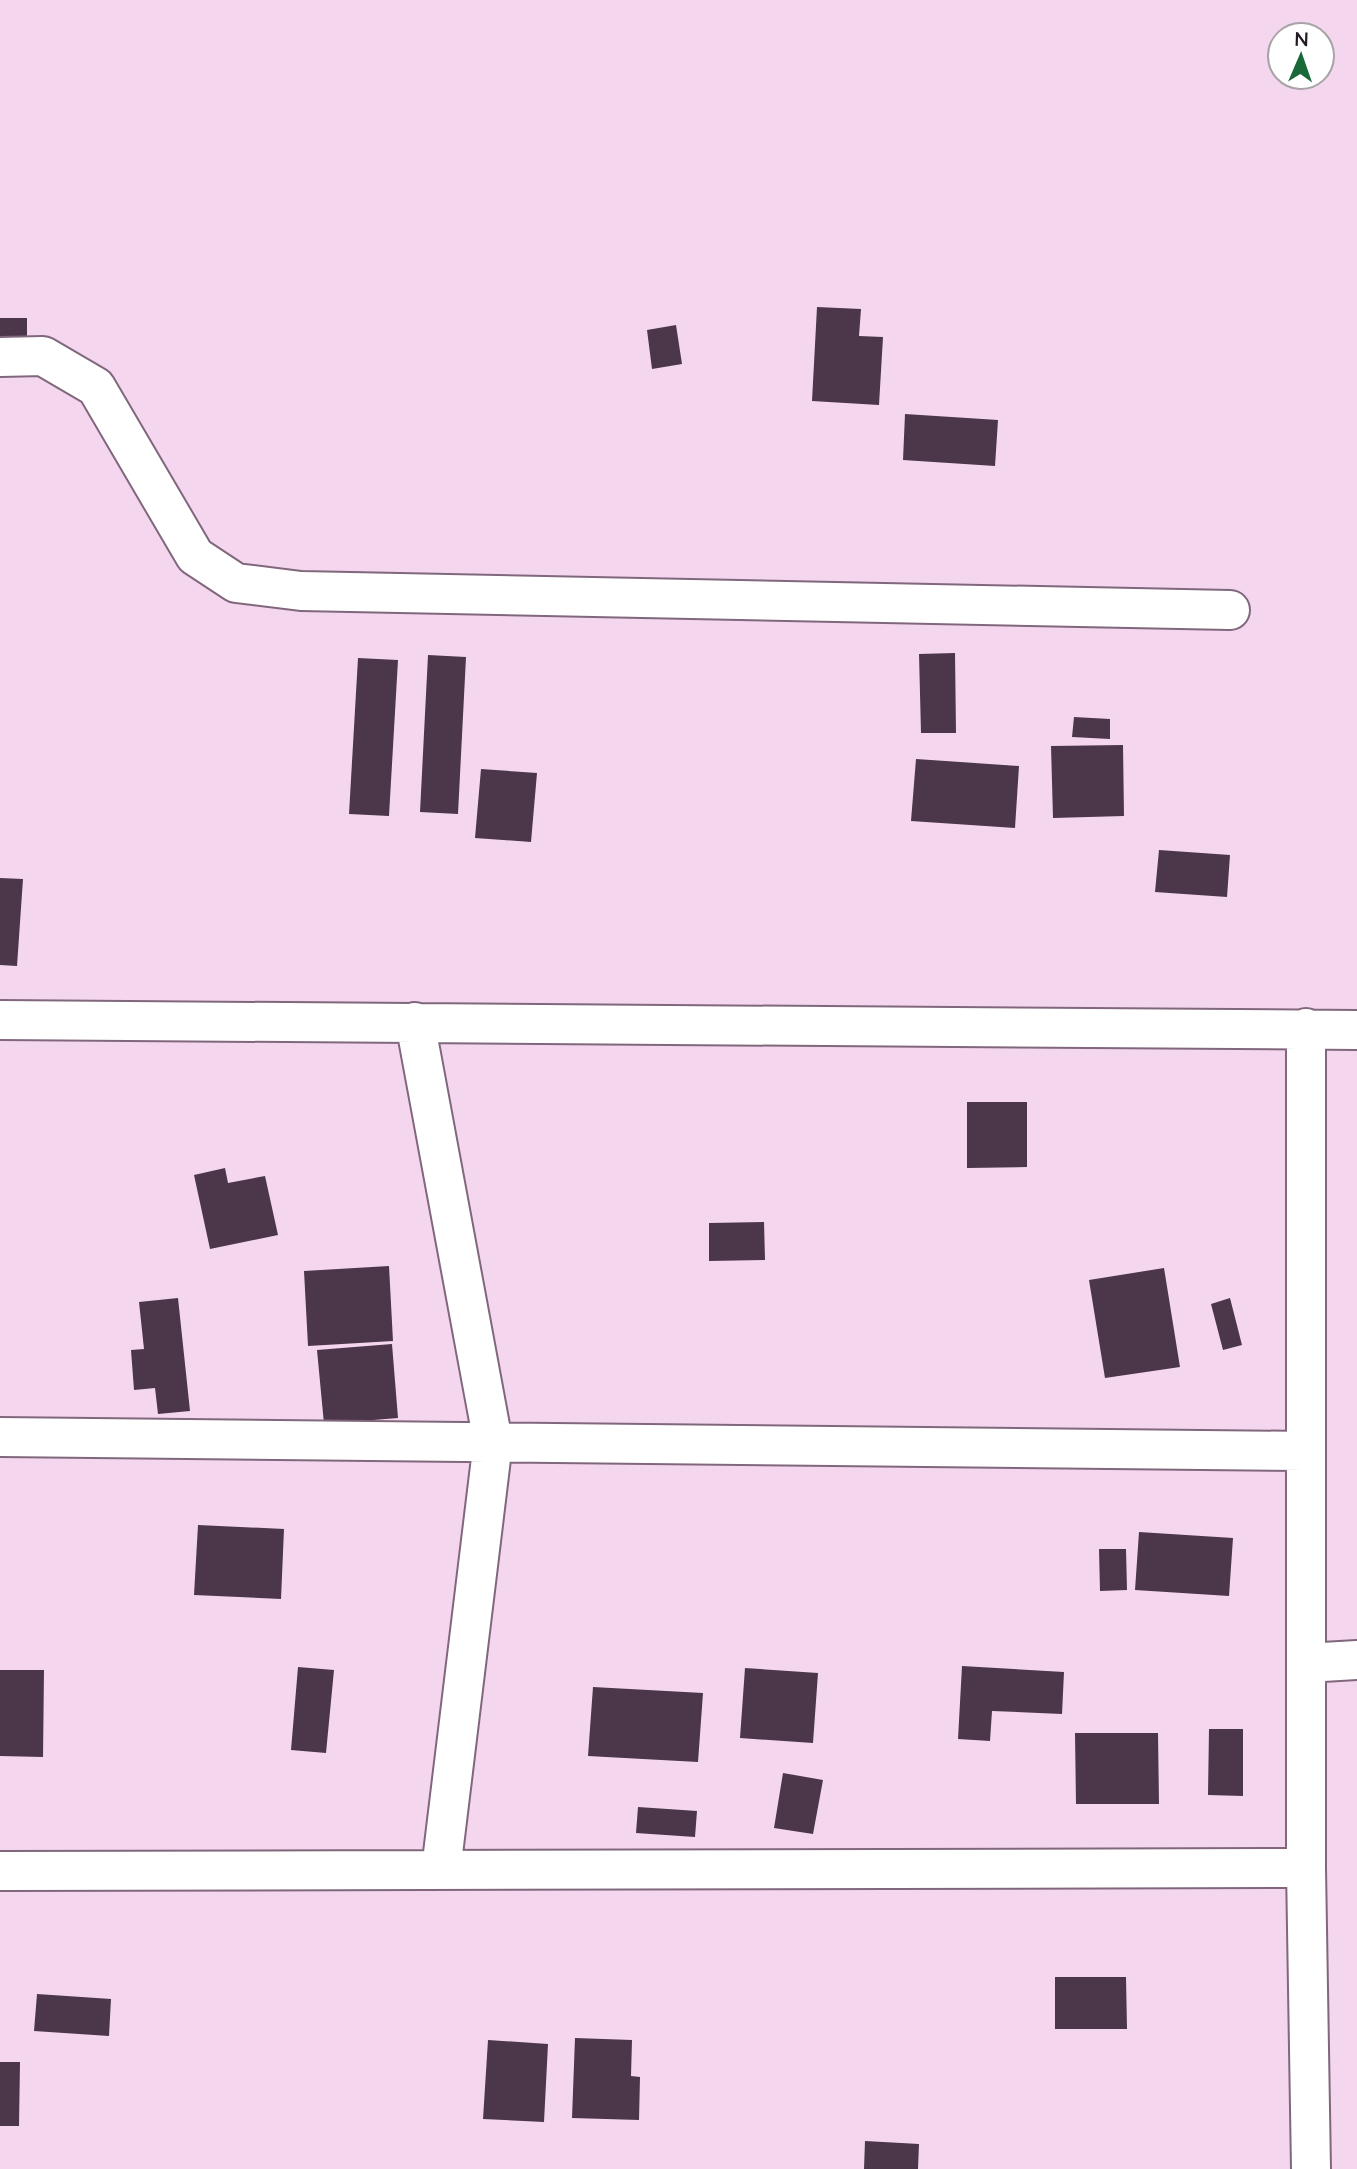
<svg xmlns="http://www.w3.org/2000/svg" width="1357" height="2169" viewBox="0 0 1357 2169" font-family="Lato,sans-serif">
  <style>
    .building { fill: #4c3649 }
    .lines { fill: none; stroke-linecap: round; stroke-linejoin: round }
    .minor-casing { stroke: #80677c; stroke-width: 42 }
    .minor { stroke: #fff; stroke-width: 38 }
  </style>
  <rect width="100%" height="100%" fill="#f4d7ef"/>
  <path class="building" d="M817,307l44,2 -2,27 24,1 -4,68 -67,-4z
    M0,318h27v21h-27z
    M676,325l6,39 -30,5 -5,-39z
    M905,414l93,6 -3,46 -92,-6z
    M955,653l1,80h-35l-2,-79z
    M428,655l38,2 -8,157 -38,-2z
    M358,658l40,2 -9,156 -40,-2z
    M1074,717l36,2v20l-38,-2z
    M1123,745l1,71 -71,2 -2,-72z
    M916,759l103,7 -4,62 -104,-7z
    M481,769l56,4 -6,69 -56,-4z
    M1159,850l71,5 -3,42 -72,-5z
    M0,878l23,1 -6,87 -17,-1z
    M967,1102h60v65l-60,1z
    M225,1168l3,15 37,-7 13,59 -68,14 -16,-74z
    M764,1222l1,38 -56,1v-38z
    M389,1266l4,75 -85,5 -4,-75z
    M1164,1268l16,99 -75,11 -16,-98z
    M178,1298l12,113 -32,3 -3,-26 -21,2 -3,-40 13,-1 -5,-47z
    M1230,1298l12,47 -19,5 -12,-46z
    M392,1344l6,74 -74,6 -7,-74z
    M198,1525l86,4 -3,70 -87,-4z
    M1139,1532l94,6 -4,58 -94,-6z
    M1099,1549h27l1,41 -27,1z
    M962,1666l102,6 -2,42 -70,-3 -2,30 -32,-2z
    M298,1667l36,3 -8,83 -35,-3z
    M745,1668l73,5 -5,70 -73,-5z
    M0,1670h44l-1,87 -43,-1z
    M593,1687l110,6 -5,69 -110,-6z
    M1209,1729h34v67l-35,-1z
    M1075,1733h83l1,71h-83z
    M783,1773l40,7 -10,54 -39,-6z
    M638,1807l59,4 -2,26 -59,-4z
    M1055,1977h71l1,52h-72z
    M37,1994l74,5 -2,37 -75,-5z
    M575,2038l57,2 -1,36 9,1 -1,43 -67,-2z
    M488,2040l60,4 -4,78 -61,-3z
    M0,2062h20l-1,64h-19z
    M865,2141l54,3 -1,25h-54z"/>
  <g class="lines">
    <defs>
      <path id="minor" d="M0,357l43,-1 53,31 99,169 41,27 65,8 929,19
        M0,1020l1357,10
        M415,1022l78,420 -52,428
        M1306,1028v840l5,301
        M0,1437l1305,14
        M1306,1663l51,-3
        M0,1871l1306,-3"/>
    </defs>
    <use href="#minor" class="minor-casing"/>
    <use href="#minor" class="minor"/>
  </g>
  <g transform="translate(1301 56) rotate(2)"><circle r="33" fill="#ffffff" stroke="#a7a3a7" stroke-width="2"/>
  <path d="M0-5L12 26L0 18L-12 26Z" fill="#196838"/>
  <text y="-10" font-size="19" font-weight="bold" text-anchor="middle" fill="#231922">N</text>
  </g>
</svg>
